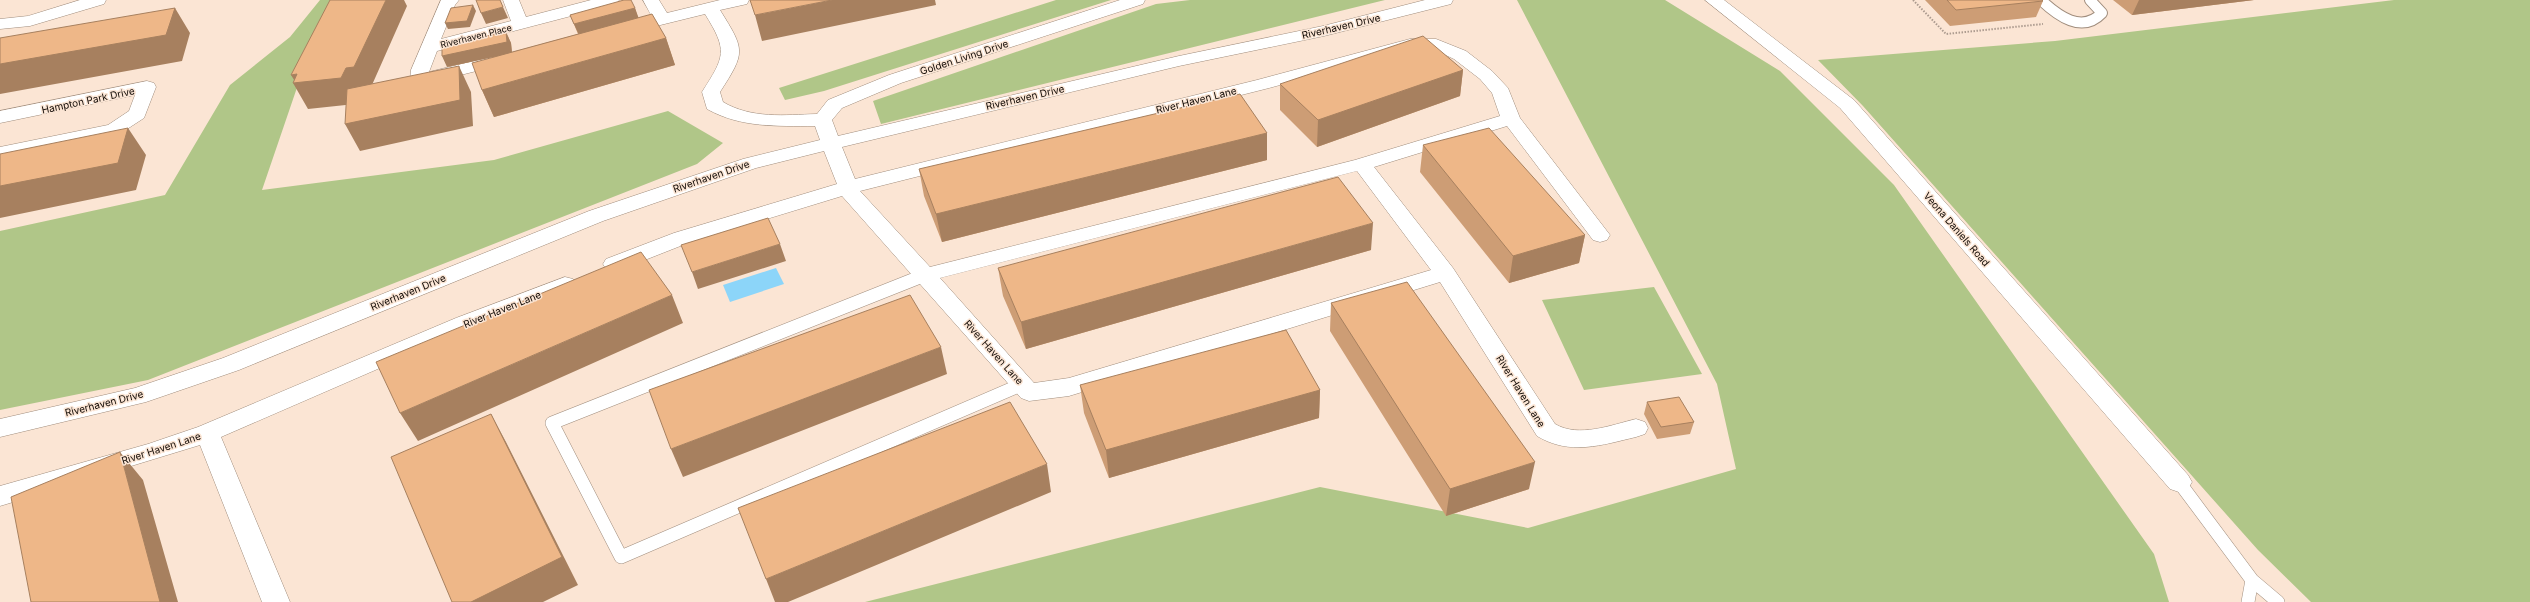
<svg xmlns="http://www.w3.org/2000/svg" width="2530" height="602" viewBox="0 0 2530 602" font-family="Inter,sans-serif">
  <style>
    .green { fill: #b0c688 }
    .water { fill: #8cd5f9 }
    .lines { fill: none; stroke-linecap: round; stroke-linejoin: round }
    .lane-far1-casing { stroke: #a08d7d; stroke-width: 12 }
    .lane-casing { stroke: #a08d7d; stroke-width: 14 }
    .street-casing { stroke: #a08d7d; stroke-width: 1 }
    .path { stroke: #ac9b8f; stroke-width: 2; stroke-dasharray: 1.5 1.5; stroke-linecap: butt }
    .lane-far1 { stroke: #fff; stroke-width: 10 }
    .lane { stroke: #fff; stroke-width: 13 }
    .street { fill: #fff; fill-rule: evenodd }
    .wall { fill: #cd9d75 }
    .shaded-wall { fill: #a7805f }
    .building { fill: #eeb788; stroke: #a7805f }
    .labels { text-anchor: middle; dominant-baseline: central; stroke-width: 3; stroke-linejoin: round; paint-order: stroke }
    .far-street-label { font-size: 9px; fill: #120b06; stroke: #fbe5d4 }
    .street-label { font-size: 10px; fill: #120b06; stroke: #fbe5d4 }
  </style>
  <rect width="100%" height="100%" fill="#fbe5d4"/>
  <path class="green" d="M320,0h29l-33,32 -54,158 232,-30 174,-49 55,32 -26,21 -549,216 -148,30v-179l165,-36 65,-110 60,-48z
    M1056,0h55l-287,91 -39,9 -6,-12z
    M1190,0h195l-504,124 -8,-23 283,-97z
    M1517,0h148l115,71 114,114 260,369 15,48h-1304l455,-115 208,41 208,-59 -19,-85z
    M2394,0h136v602h-219l-53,-52 -395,-444 -45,-46 237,-19z
    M1654,287l48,87 -118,16 -42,-90z"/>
  <path class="water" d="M776,268l8,16 -54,18 -7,-17z"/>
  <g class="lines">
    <defs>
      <path id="lane-far1" d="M2041,0c17,16 41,34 61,13l-12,-13"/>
      <path id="lane" d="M925,275l-373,148 69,134 402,-173
        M2179,482l73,98 26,22
        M2248,602l4,-22"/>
      <path id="street" d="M80,0h26l-2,4 -74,22 -30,3v-10l28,-3z
        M441,0h18l-4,5 -14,34 70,-18 -8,-21h16l7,17 65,-17h28l-2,4 -180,47 -8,21 73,-18 6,1 3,4 -3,4 -83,21h-12l-3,-4 1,-10z
        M643,0h16l8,13 53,-13h29l-2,4 -27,6c25,40 26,42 0,82l3,10c29,17 61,13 94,12l11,-14 61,-25 231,-75h25l-2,4 -242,79 -59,25 -10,12 6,16 341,-80 144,-30 102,-26h28l-2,4 -127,32 -145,30 -337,81 13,32 402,-99 153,-41h26l30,12 26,20 16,17 12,30 90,117 -3,5 -7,2 -7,-2 -86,-114 -133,41 79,101 102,156c24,14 56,1 81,-5l9,3 3,6 -3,6 -9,3c-34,8 -66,19 -99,-1l-97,-154 -371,114 -40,5 -8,-3 -179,-202 -154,47 -66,26 -8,2 -8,-2 -3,-5 3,-5 68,-26 163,-49 -13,-33 -68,17 -153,53 -364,149 -93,32 -146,35v-18l135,-31 88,-30 366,-147 154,-52 77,-19 -5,-14c-38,0 -74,2 -108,-17l-5,-17c23,-36 26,-41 3,-78l-77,19 -6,-1 -3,-4 3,-4 30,-7zM1411,49h22l21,10 26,20 12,14 8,23 -145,44 -425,107 -70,-76 409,-103zM1357,171l74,99 -362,108 -35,5 -94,-105z
        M1705,0h19l130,100 334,375 4,7 -4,7 -9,3 -9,-3 -330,-381z
        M147,81l7,2 2,4 -12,31 -23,15 -121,26v-12l108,-22 21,-14 6,-16 -135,28v-12z
        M565,277l8,2 3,5 -3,5 -101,39 -251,109 69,165h-28l-62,-157 -200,61v-20l148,-42 50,-17 258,-109z"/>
    </defs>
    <use href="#lane-far1" class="lane-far1-casing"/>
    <use href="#lane" class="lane-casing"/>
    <use href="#street" class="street-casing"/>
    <path class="path" d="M1913,0l33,34 97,-10"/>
    <use href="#lane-far1" class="lane-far1"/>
    <use href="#lane" class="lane"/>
    <use href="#street" class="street"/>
  </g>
  <path class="wall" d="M1925,0h117l1,1 -7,16 -86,9z
    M2113,0h141l-122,15z
    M635,8l3,10 28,20 9,27 -181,52 -12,-27 11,-33 -46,10 59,-35 5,11 1,9 66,-18 -8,-19z
    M1463,70l-3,26 -143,51 -37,-37v-26z
    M1267,133v27l-325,82 -18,-46 -5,-27z
    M1423,145l162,90 -6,28 -70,20 -89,-111z
    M1371,250l-345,99 -23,-53 -5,-28z
    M1331,303l198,186 -83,27 -116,-185z
    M1080,385l240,5 -1,28 -210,60 -25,-65z
    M1647,402l47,20 -4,12 -33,5 -13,-25z"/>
  <path class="shaded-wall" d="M386,0h18l3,6 -39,88 -13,10 -47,5 -15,-26h3l-5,-8 55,-7z
    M832,0h103l1,5 -174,36 -7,-26z
    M2139,0h115l-122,15z
    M473,5l3,6 -6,16 -22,2 -3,-6z
    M503,7l5,11 -22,6 -5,-11z
    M175,8l15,25 -8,28 -182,33v-30z
    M635,8l4,11 -60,16 -5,-11z
    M506,32l5,11 1,10 -65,14 -5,-11z
    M666,38l9,27 -181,52 -12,-27z
    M459,66l12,26 2,34 -113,25 -15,-27z
    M1463,70l-3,26 -143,51 1,-27z
    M128,128l18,27 -10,35 -136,28v-32z
    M1267,133v27l-325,82 -6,-28z
    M1373,223l-2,27 -345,99 -5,-27z
    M1585,235l-6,28 -70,20 4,-27z
    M780,244l6,17 -88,28 -6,-17z
    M672,295l11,28 -265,118 -18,-28z
    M941,347l6,27 -264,103 -12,-28z
    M1320,390l-1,28 -210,60 -3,-28z
    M491,414l15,28 72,143 -35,17h-72z
    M120,452l23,28 35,122h-19z
    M1535,462l-6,27 -83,27 4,-27z
    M1047,464l4,28 -263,110h-13l-9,-23z"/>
  <path class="building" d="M330,0h56l-32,67 -8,1 -5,10 -48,5 4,-9 -6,1z
    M476,0h24l3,7 -22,6z
    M624,0h7l4,8 -61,16 -4,-9z
    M750,0h82l-77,15z
    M1947,0h95l1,1 -87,9z
    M473,5l-6,16 -22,2 6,-15z
    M175,8l-9,27 -166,29v-26z
    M652,14l14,24 -184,52 -10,-27z
    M506,32l1,10 -65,14v-11z
    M1423,36l40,34 -145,50 -38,-36z
    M459,66l1,34 -115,24 2,-35z
    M1240,94l27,39 -331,81 -17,-45z
    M128,128l-10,35 -118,23v-32z
    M1489,128l96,107 -72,21 -90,-111z
    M1338,177l35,46 -352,99 -23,-54z
    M768,218l12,26 -88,28 -11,-27z
    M641,252l31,43 -272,118 -24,-51z
    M1407,282l128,180 -85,27 -119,-186z
    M910,295l31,52 -270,102 -22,-59z
    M1286,330l34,60 -214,60 -26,-65z
    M1679,397l15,25 -33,5 -14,-25z
    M1010,402l37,62 -281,115 -28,-71z
    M491,414l71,143 -91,45h-19l-61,-145z
    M120,452l40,150h-129l-20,-105z"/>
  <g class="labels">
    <g class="far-street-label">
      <text transform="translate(476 36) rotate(-14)">Riverhaven Place</text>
    </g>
    <g class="street-label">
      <text transform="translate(1341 26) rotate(-13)">Riverhaven Drive</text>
      <text transform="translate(964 57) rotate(-18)">Golden Living Drive</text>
      <text transform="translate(1025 97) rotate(-13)">Riverhaven Drive</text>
      <text transform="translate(88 100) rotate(-12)">Hampton Park Drive</text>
      <text transform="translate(1196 100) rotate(-14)">River Haven Lane</text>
      <text transform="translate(711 176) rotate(-19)">Riverhaven Drive</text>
      <text transform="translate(1957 229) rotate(49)">Veona Daniels Road</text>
      <text transform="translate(408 292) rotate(-22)">Riverhaven Drive</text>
      <text transform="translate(502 309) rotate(-22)">River Haven Lane</text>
      <text transform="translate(994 352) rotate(48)">River Haven Lane</text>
      <text transform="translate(1521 391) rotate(58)">River Haven Lane</text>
      <text transform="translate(104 403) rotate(-14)">Riverhaven Drive</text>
      <text transform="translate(161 448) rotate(-18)">River Haven Lane</text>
    </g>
  </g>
</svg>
